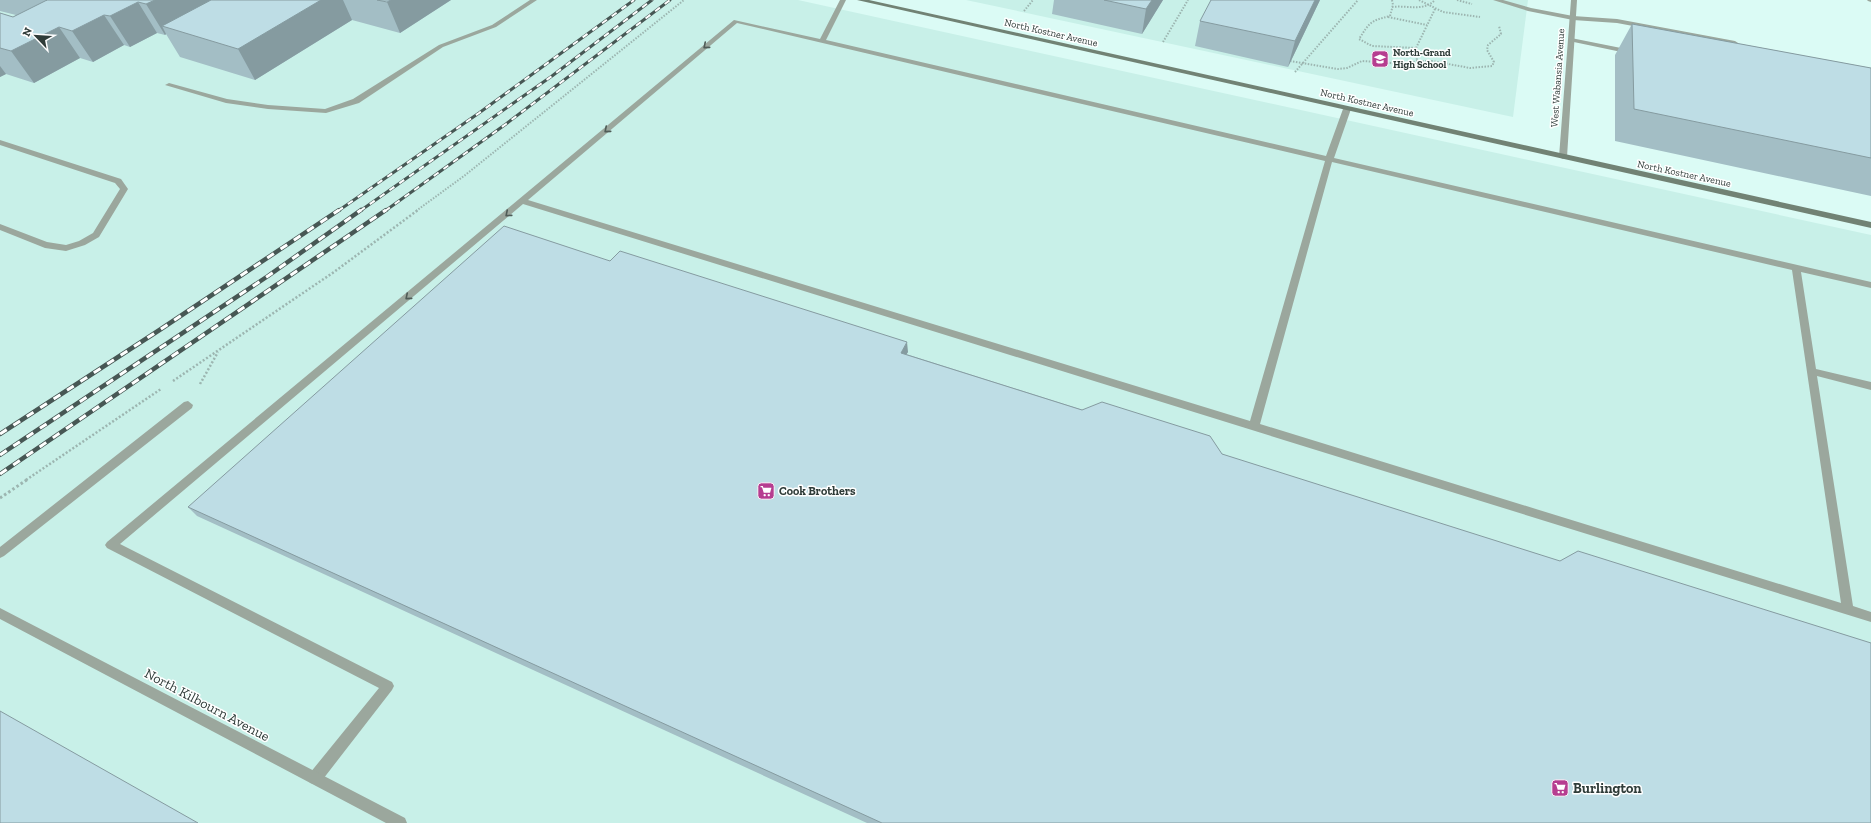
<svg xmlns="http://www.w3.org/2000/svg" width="1871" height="823" viewBox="0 0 1871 823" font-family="'Zilla Slab',serif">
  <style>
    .built { fill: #c8f0e8 }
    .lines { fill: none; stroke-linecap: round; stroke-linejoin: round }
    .path-far2 { stroke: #9cb5b0; stroke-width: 2; stroke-dasharray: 1.5 1.5; stroke-linecap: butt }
    .path-far1 { stroke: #9cb5b0; stroke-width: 2.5; stroke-dasharray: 2 2; stroke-linecap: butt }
    .path { stroke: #9cb5b0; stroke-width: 3; stroke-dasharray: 2.5 2.5; stroke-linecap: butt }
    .lane { fill: #9ba79d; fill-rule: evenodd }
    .street { fill: #9ba79d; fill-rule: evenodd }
    .secondary { fill: #718274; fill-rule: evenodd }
    .rail-far1-casing { stroke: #475754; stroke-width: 3 }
    .rail-casing { stroke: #475754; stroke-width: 4.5 }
    .rail-far1 { stroke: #fff; stroke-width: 2; stroke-dasharray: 6; stroke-linecap: butt }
    .rail { stroke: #fff; stroke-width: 3; stroke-dasharray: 8; stroke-linecap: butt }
    .wall { fill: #a3bec5 }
    .shaded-wall { fill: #859ba0 }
    .building { fill: #bedde5; stroke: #859ba0 }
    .oneway { stroke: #4f5c57 }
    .labels { text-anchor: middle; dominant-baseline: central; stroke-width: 3; stroke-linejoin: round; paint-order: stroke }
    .far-street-label { font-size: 10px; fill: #2f3c39; stroke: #fff }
    .far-poi-label { font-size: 10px; font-weight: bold; fill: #2f3c39; stroke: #fff; text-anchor: start }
    .poi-label { font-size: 12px; font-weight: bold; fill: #2f3c39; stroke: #fff; text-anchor: start }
    .near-street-label { font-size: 14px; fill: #2f3c39; stroke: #fff }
    .near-poi-label { font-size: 14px; font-weight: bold; fill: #2f3c39; stroke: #fff; text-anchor: start }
  </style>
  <rect width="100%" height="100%" fill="#dbfbf5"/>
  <path class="built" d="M0,0h798l1073,235v588h-1871z
    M966,0h562l-15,117z"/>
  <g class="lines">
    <path class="path-far2" d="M1392,0l1,5 -3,11c-20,5 -20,6 -31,23l13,7 44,2 1,13
      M1419,0l24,12 37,5
      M1457,0l15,4
      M1392,7c15,-2 31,5 43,-7
      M1024,11l9,-11
      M1388,17l39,8
      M1163,42l25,-42
      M1416,48l19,-39
      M1290,61l48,8 9,-1 15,-7 45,3 10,-3h15l38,7 22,-2 2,-4 -7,-12 1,-5 13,-11 -2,-8
      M1295,72l63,-72
      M416,211l48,-35 220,-176"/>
    <path class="path-far1" d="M173,381l161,-109 84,-62
      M200,384l18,-32
      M26,480l135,-91"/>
    <path class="path" d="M0,498l28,-19"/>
    <path class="lane" d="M530,0h7l-41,27 -53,20 -84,56 -33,10 -58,-4 -42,-6 -61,-18 4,-2 58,16 41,6 57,4 28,-10 86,-54 53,-20z
      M840,0h6l-20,40 500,116 17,-47 4,-2 4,2 -17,49 537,124v6l-70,-16 15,97 55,13v8l-54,-14 36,230 18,6v10l-1348,-418 -403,340 272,138 2,4 -2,4 -72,93 -5,1 -5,-1 -2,-5 2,-5 69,-85 -272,-140 -2,-3 2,-3 627,-522 86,19zM737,23l588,138 -75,260 -722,-221zM1332,162l460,108 49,333 -581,-179z
      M1493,0h10l28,8 42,8 44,3 118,22 3,2 -3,2 -118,-22 -44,-3 -45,-9z
      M1571,38l60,12 3,2 -3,2 -62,-13 -1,-1z
      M0,140l121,39 7,10 -29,48 -14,8 -19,6 -21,-3 -45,-18v-6l47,18 19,3 13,-4 14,-8 27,-44 -5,-6 -115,-38z
      M188,401l5,4 -1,3 -188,148 -4,2v-11l184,-145z"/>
    <path class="street" d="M1571,0h6l-10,157 -4,2 -4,-2z
      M1867,0h4v2l-3,-1z
      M0,608l405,210 2,5h-21l-386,-204z"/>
    <path class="secondary" d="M857,0h12l1002,222v6z"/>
    <defs>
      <path id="rail-far1" d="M338,211l141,-98 155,-113
        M360,211l192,-135 100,-76
        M385,211l121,-87 164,-124"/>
      <path id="rail" d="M0,434l161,-105 178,-119
        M0,455l268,-179 93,-66
        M0,474l386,-264"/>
    </defs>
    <use href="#rail-far1" class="rail-far1-casing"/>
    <use href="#rail" class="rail-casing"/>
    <use href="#rail-far1" class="rail-far1"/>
    <use href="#rail" class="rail"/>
  </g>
  <path class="wall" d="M0,0h451l-51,33 -48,-13 -97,60 -75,-23 -14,-23 -1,1 -8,-2 -27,14 -6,-2 -31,17 -13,-4 -46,25 -28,-9 -6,3v-64l13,4 3,-2 -16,-4z
    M1054,0h109l-21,34 -90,-20z
    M1320,0l-32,67 -93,-21 5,-25z
    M1632,24l239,44v128l-256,-55v-86z
    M610,261l298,91 -2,2 316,100 649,369h-1004l-670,-307 -9,-9z"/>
  <path class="shaded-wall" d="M155,0h62l-55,26 4,8 -1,1 -19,-31z
    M321,0h22l9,20 -97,60 -17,-31z
    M391,0h60l-51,33 -13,-31z
    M1152,0h11l-21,34 4,-25z
    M1315,0h5l-32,67 7,-26z
    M138,2l19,31 -27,14 -20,-31z
    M104,15l20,30 -31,17 -21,-31z
    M59,27l21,31 -46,25 -23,-32z
    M0,66l6,8 -6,3z
    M907,342l1,10 -7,11v-10z"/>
  <path class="building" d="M46,0h109l-9,4 -8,-2 -28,14 -6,-1 -32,16 -13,-4 -48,24 -11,-3v-35l13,4 34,-17z
    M211,0h110l-83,49 -76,-23z
    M377,0h14l-4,2z
    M1104,0h48l-6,9z
    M1211,0h104l-20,41 -95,-20z
    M1632,24l239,44v90l-237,-49z
    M504,226l106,35 10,-10 287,91 -6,11 181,57 20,-8 108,34 12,18 338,107 18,-10 293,92v180h-989l-694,-316z
    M0,711l198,112h-198z"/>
  <defs><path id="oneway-chevron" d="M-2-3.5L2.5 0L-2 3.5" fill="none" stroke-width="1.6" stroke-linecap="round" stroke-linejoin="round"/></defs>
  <g class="oneway">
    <use href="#oneway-chevron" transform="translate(706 46) rotate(140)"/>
    <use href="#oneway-chevron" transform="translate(607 130) rotate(140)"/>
    <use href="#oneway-chevron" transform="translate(508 214) rotate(140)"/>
    <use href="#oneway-chevron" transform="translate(408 297) rotate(140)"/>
  </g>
  <defs>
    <symbol id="school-square" viewBox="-11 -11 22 22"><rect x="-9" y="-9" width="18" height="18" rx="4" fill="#b63d90" stroke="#fff"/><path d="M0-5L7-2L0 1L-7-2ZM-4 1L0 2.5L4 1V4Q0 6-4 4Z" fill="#fff"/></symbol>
    <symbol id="supermarket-square" viewBox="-11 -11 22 22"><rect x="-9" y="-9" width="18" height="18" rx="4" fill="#b63d90" stroke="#fff"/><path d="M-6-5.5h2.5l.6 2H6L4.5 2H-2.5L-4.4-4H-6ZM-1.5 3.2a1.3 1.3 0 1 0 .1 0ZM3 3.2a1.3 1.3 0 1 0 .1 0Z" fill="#fff"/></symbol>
  </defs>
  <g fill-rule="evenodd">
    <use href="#school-square" x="1370" y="49" width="20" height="20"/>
    <use href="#supermarket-square" x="756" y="481" width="20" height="20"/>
    <use href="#supermarket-square" x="1550" y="778" width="20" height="20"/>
  </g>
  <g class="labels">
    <g class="far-street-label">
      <text transform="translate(1051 33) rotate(13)">North Kostner Avenue</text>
      <text transform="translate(1558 78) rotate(-86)">West Wabansia Avenue</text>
      <text transform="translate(1367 103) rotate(13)">North Kostner Avenue</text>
      <text transform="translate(1684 174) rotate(12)">North Kostner Avenue</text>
    </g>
    <g class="far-poi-label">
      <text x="1393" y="53">North-Grand<tspan x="1393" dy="12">High School</tspan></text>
    </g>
    <g class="poi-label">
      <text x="779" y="491">Cook Brothers</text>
    </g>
    <g class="near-street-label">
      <text transform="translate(207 705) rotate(28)">North Kilbourn Avenue</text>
    </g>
    <g class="near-poi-label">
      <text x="1573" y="788">Burlington</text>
    </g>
  </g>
  <g transform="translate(36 36) rotate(295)" stroke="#ffffff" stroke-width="3" paint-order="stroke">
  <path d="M0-3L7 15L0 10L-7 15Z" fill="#2f3c39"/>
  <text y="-6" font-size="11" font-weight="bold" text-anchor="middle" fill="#2f3c39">N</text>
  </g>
</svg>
